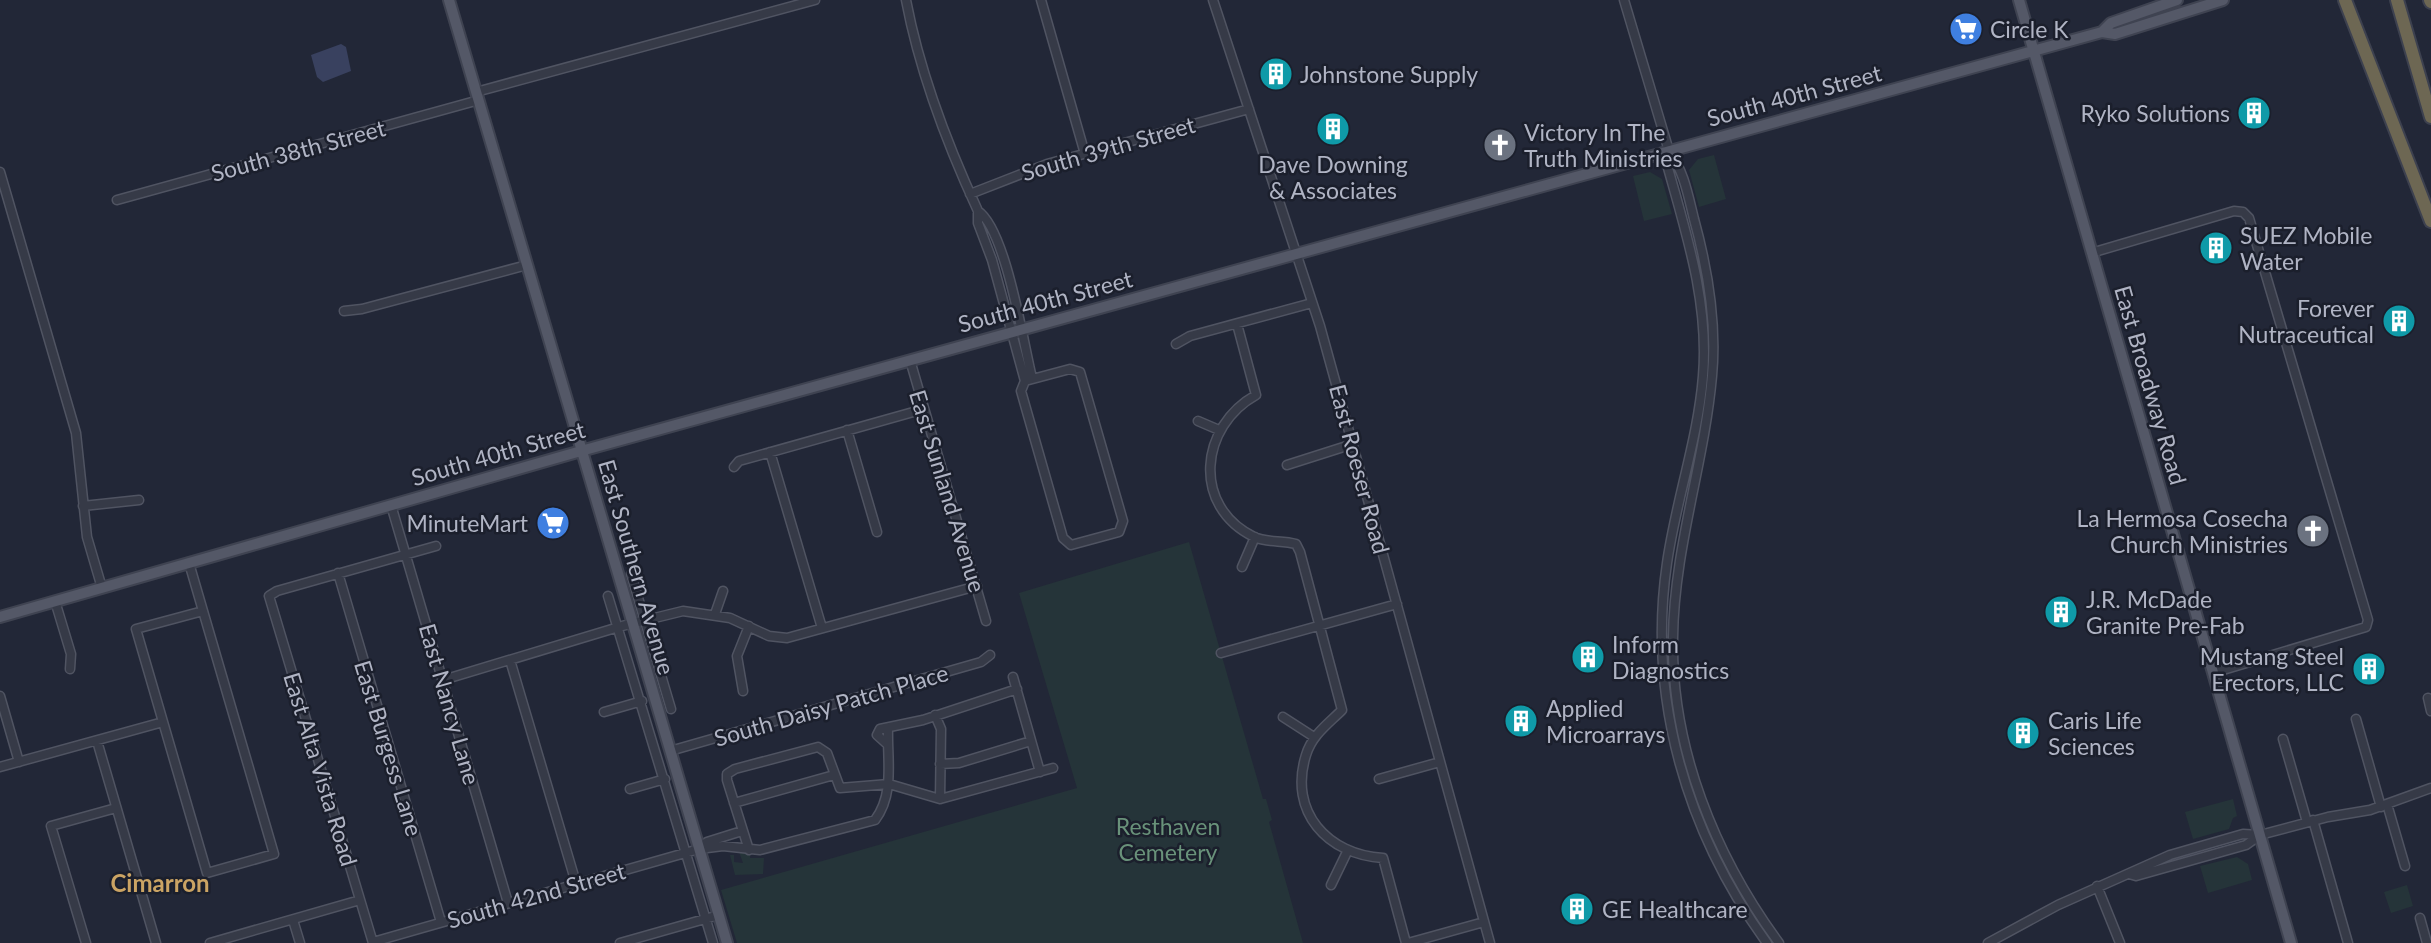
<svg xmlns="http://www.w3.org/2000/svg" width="2431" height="943" viewBox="0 0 2431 943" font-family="Lato,sans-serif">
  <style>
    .green { fill: #253439 }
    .water { fill: #39415f }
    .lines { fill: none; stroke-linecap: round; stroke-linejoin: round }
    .minor-casing { stroke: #505462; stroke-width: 11 }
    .major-casing { stroke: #3f4351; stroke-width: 14 }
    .highway-casing { stroke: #3d414f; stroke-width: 16 }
    .minor { stroke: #363a47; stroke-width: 8 }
    .major { stroke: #545867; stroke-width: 10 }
    .highway { stroke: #6d6753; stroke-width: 12 }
    .labels { text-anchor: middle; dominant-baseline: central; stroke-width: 5; stroke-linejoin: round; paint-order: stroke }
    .poi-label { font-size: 23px; fill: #b0b4c4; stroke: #1b1f2c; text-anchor: start }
    .street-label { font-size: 23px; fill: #b0b4c4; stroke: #1b1f2c }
    .park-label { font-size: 23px; fill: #69927a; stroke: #1b1f2c }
    .neighbourhood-label { font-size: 24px; font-weight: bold; fill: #cba464; stroke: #1b1f2c }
  </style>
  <rect width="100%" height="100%" fill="#222737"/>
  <path class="green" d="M1714,155l12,44 -27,8 -10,-37 9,-11z
    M1650,172l12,7 10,35 -28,7 -11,-45z
    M1189,542l74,257h3l6,21 -3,2 34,121h-566l-16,-53 356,-102 -58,-195z
    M2233,799l4,17 -4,2 -4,11 -36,10 -8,-27z
    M739,852l11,2v4h14l-1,16 -28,1 -5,-20h4v7l9,1z
    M2237,857l11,7 4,16 -44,13 -8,-27z
    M2407,885l6,21 -22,7 -7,-21z"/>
  <path class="water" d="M341,44l5,3 5,24 -28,11 -6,-5 -6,-22z"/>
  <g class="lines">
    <defs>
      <path id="minor" d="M906,0c14,74 41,144 72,211v12l14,37 33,121
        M1041,0l44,154
        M1213,0l107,326 170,617
        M1624,0l45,151 -1,17c19,68 41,136 35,208 -5,63 -27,124 -36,187 -20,136 20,270 100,380
        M476,92l339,-92
        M1669,151c15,20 19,44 25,68 14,51 23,104 18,157 -8,89 -38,172 -39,262 -2,110 42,218 106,305
        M0,172l76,261 11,104 15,51
        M970,194l77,-30 202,-55
        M117,200l362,-100
        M978,211c28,19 45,131 54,167
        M2091,253l143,-42 9,1 6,6 119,402 -2,7 -153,46
        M344,311l18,-2 165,-44
        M1237,324l19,71c-56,31 -65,111 -2,142 14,6 28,3 42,7l4,8 42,158c-14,14 -30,25 -36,45 -18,57 22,100 77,103l23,85
        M1176,344l14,-8 122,-33
        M910,360l76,261
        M1070,369l10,3 43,149 -4,11 -48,13 -8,-7 -42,-147 4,-10z
        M1198,421l21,9
        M847,430l30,102
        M770,452l52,176
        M1287,465l66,-21
        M734,467l5,-6 185,-52
        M391,505l117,398
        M83,506l56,-6
        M189,563l85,291 -67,19 -71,-244 67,-18
        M1242,567l13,-30
        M338,573l103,349
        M631,574l40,135
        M608,596l105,347
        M55,601l16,53 -1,15
        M715,614l8,-23
        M1221,653l176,-49
        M510,660l66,223
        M1013,677l27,95
        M443,680l179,-54 61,-15 47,7 39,18 18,2 190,-52
        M743,691l-6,-35 12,-30
        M0,696l19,66
        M2428,698l3,13
        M604,712l38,-11
        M935,715l6,14 -1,70
        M1283,717l31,20
        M2356,719l25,88
        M2283,739l24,83
        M97,741l59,202
        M887,744l-10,-9 3,-6 43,-9 94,-31
        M670,751l311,-89 9,-7
        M940,764l19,-1 72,-22
        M0,767l163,-45
        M1379,779l61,-17
        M630,789l35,-10
        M734,803l100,-28
        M2387,804l18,62
        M2313,820l35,123
        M699,849l8,-7 35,-11
        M749,850l-22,-70v-6l8,-5 83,-22 9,6 13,35 49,-4 51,15 113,-31
        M2129,874l7,2 110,-31 14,-10
        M1331,885l16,-33
        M2097,886l23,57
        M2420,918l7,25
        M293,920l7,23
        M373,942l326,-93 24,-3 37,4 115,-30c20,-27 12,-60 13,-92
        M86,943l-35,-117 65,-18
        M210,943l150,-43
        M373,943l-104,-347 8,-5 159,-45
        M620,943l99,-28
        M1408,943l76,-21
        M1988,943l70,-38 112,-50 73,-21 17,1 68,-18 42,-7 61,-22"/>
      <path id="major" d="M449,0l278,943
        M2019,0l272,943
        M2102,32l9,-9 66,-23
        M0,617l581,-166 1521,-419 13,2 108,-34"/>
      <path id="highway" d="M2345,0l86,221
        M2397,0l34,117
        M2430,0l1,2"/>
    </defs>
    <use href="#minor" class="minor-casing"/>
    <use href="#major" class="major-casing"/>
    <use href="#highway" class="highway-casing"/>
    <use href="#minor" class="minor"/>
    <use href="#major" class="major"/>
    <use href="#highway" class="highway"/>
  </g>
  <defs>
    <symbol id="supermarket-disc" viewBox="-11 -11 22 22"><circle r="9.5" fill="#3f7fe0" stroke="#1b1f2c"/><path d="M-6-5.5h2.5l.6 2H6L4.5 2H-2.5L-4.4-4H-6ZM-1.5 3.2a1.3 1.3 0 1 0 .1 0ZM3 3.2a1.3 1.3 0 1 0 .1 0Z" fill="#fff"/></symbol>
    <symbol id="building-disc" viewBox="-11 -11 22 22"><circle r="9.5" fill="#0f9aa8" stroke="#1b1f2c"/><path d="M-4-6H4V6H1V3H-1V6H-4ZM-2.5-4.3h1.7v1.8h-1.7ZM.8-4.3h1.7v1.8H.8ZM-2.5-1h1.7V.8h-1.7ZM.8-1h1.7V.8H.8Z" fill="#fff"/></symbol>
    <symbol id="church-disc" viewBox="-11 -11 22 22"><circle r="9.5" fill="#6b7280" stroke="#1b1f2c"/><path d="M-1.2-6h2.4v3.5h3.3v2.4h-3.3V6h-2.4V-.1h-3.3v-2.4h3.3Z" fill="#fff"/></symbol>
  </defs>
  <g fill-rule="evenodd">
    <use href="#supermarket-disc" x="1947" y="10" width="38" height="38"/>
    <use href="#building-disc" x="1257" y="55" width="38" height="38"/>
    <use href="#building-disc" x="2235" y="94" width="38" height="38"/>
    <use href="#building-disc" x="1314" y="110" width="38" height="38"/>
    <use href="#church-disc" x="1481" y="126" width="38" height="38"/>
    <use href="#building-disc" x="2197" y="229" width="38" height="38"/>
    <use href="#building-disc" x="2380" y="302" width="38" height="38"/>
    <use href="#supermarket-disc" x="534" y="504" width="38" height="38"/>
    <use href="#church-disc" x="2294" y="512" width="38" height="38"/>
    <use href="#building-disc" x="2042" y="593" width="38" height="38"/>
    <use href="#building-disc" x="1569" y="638" width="38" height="38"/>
    <use href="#building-disc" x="2350" y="650" width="38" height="38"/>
    <use href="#building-disc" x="1502" y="702" width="38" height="38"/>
    <use href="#building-disc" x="2004" y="714" width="38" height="38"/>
    <use href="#building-disc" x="1558" y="890" width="38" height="38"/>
  </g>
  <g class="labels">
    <g class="poi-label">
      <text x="1990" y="29">Circle K</text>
      <text x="1300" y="74">Johnstone Supply</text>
      <text x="2230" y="113" text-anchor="end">Ryko Solutions</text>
      <text x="1524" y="132">Victory In The<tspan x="1524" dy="26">Truth Ministries</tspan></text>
      <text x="1333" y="164" text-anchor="middle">Dave Downing<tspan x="1333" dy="26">&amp; Associates</tspan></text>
      <text x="2240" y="235">SUEZ Mobile<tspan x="2240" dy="26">Water</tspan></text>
      <text x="2374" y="308" text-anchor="end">Forever<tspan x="2374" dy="26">Nutraceutical</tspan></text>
      <text x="2288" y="518" text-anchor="end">La Hermosa Cosecha<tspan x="2288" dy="26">Church Ministries</tspan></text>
      <text x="528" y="523" text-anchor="end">MinuteMart</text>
      <text x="2086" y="599">J.R. McDade<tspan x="2086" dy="26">Granite Pre-Fab</tspan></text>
      <text x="1612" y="644">Inform<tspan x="1612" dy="26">Diagnostics</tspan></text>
      <text x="2344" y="656" text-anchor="end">Mustang Steel<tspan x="2344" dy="26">Erectors, LLC</tspan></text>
      <text x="1546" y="708">Applied<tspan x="1546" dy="26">Microarrays</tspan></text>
      <text x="2048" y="720">Caris Life<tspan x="2048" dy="26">Sciences</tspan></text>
      <text x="1602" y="909">GE Healthcare</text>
    </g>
    <g class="street-label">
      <text transform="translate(1794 95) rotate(-15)">South 40th Street</text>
      <text transform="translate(1108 148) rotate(-16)">South 39th Street</text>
      <text transform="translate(298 150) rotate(-15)">South 38th Street</text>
      <text transform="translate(1045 301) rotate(-15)">South 40th Street</text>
      <text transform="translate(2151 385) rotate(74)">East Broadway Road</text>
      <text transform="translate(498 453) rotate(-16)">South 40th Street</text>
      <text transform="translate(1360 469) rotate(75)">East Roeser Road</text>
      <text transform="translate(948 491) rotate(73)">East Sunland Avenue</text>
      <text transform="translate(637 567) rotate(74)">East Southern Avenue</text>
      <text transform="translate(450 704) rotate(74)">East Nancy Lane</text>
      <text transform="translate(831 705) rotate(-16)">South Daisy Patch Place</text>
      <text transform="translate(389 748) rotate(73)">East Burgess Lane</text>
      <text transform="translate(321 769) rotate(73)">East Alta Vista Road</text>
      <text transform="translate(536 895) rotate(-16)">South 42nd Street</text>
    </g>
    <g class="park-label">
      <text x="1168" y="826">Resthaven<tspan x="1168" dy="26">Cemetery</tspan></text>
    </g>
    <g class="neighbourhood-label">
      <text x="160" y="882">Cimarron</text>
    </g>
  </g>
</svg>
